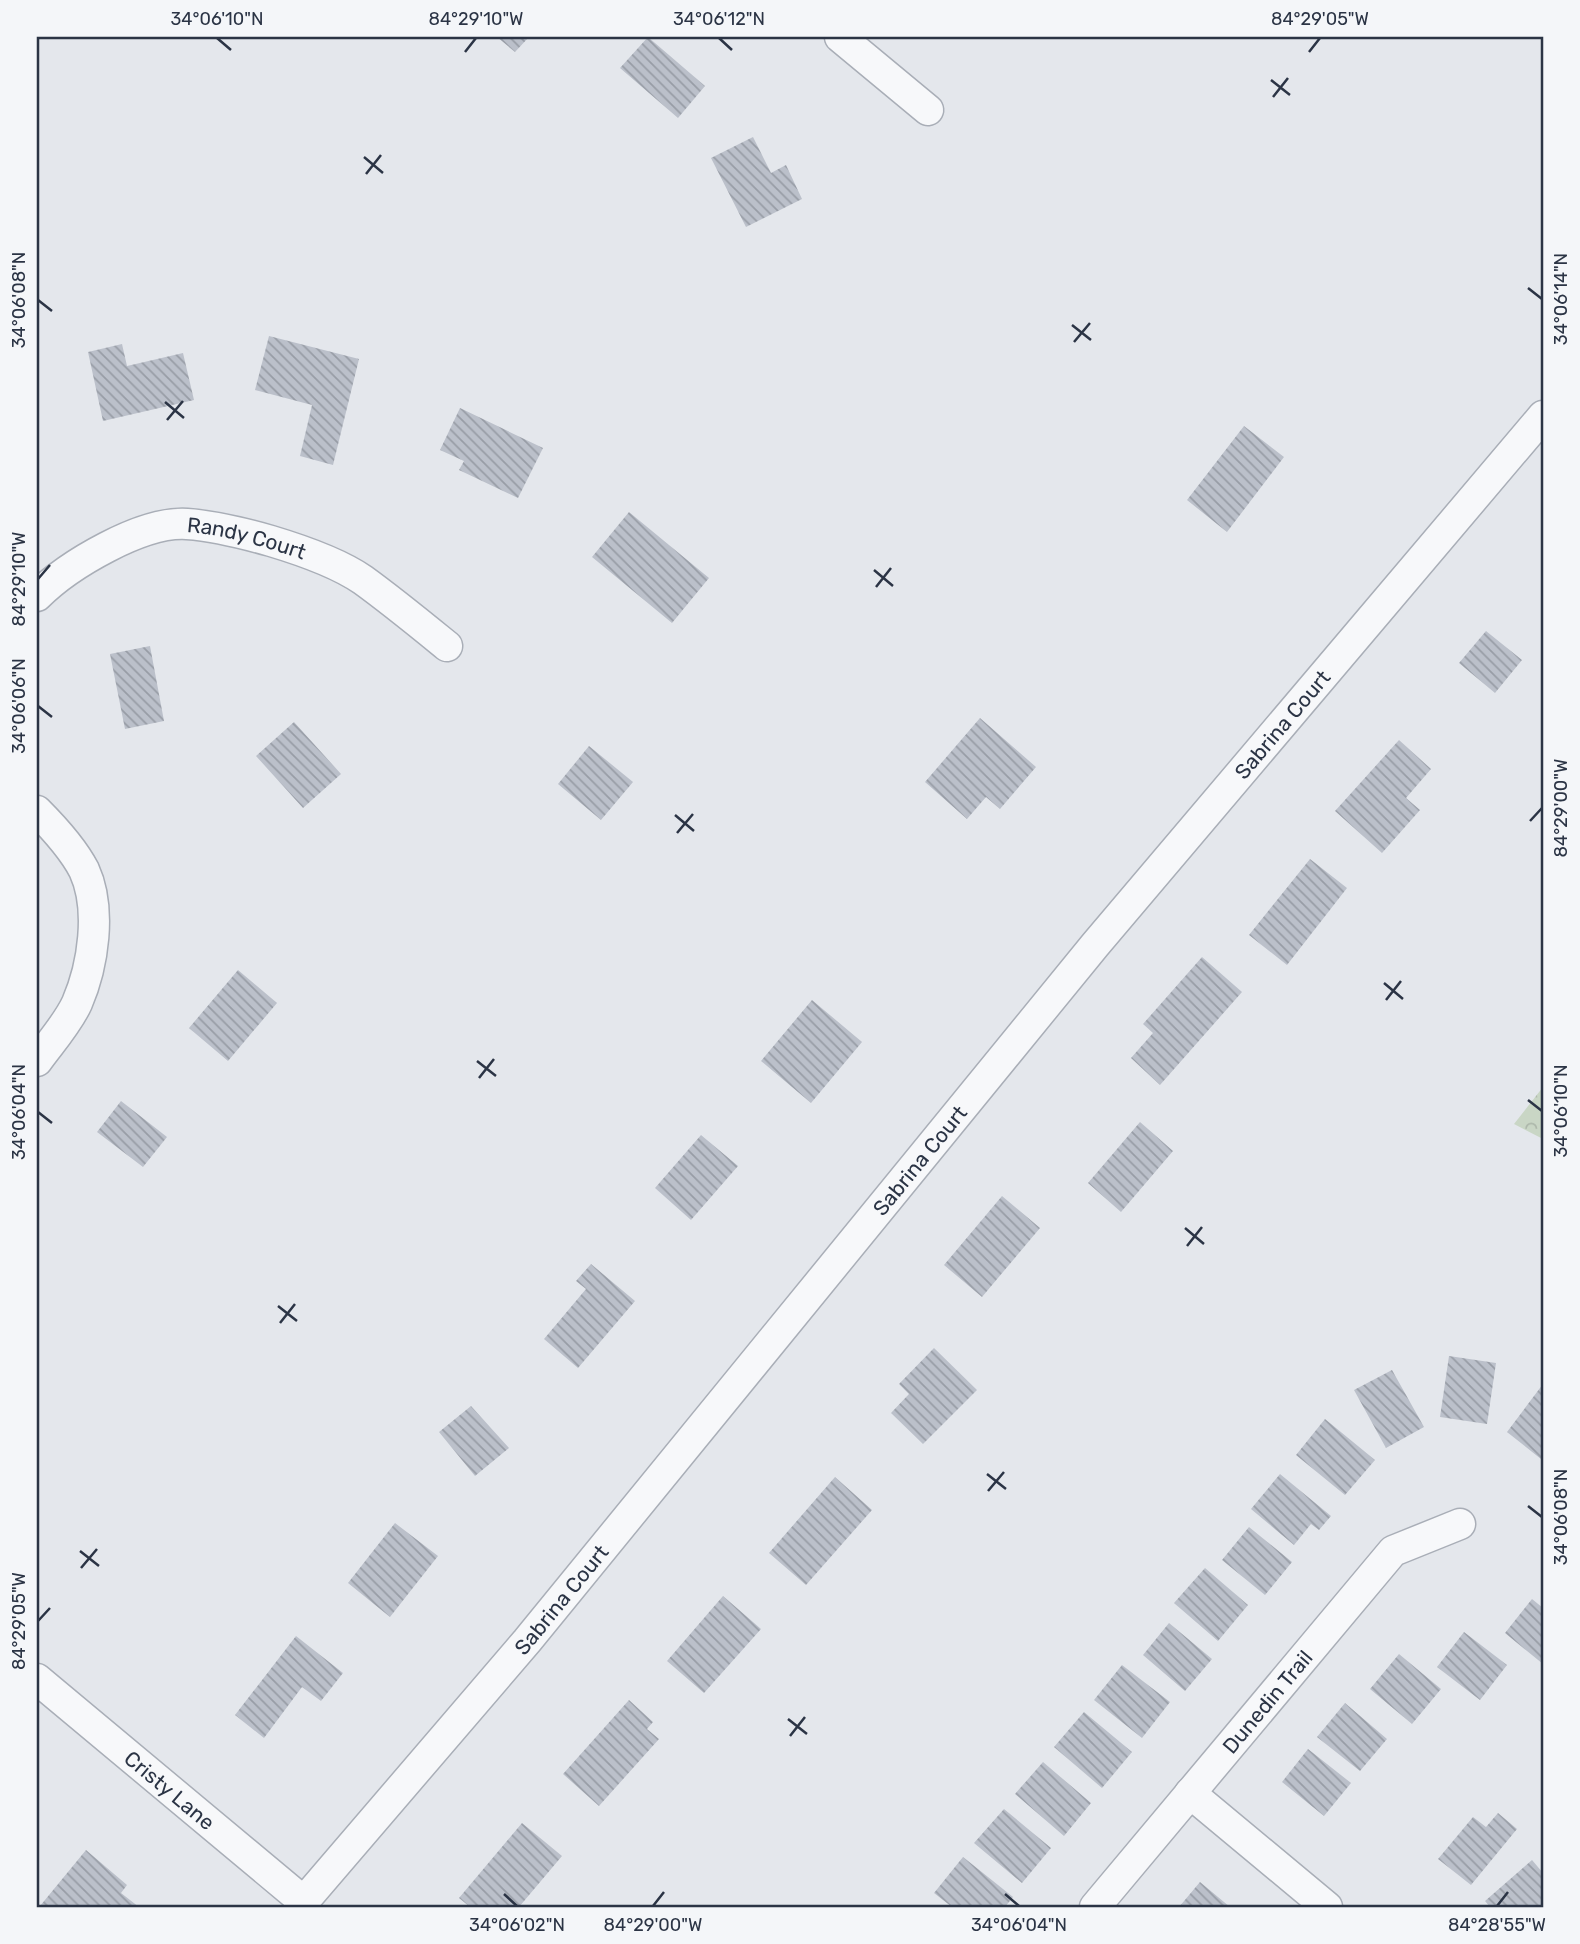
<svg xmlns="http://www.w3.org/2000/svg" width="1580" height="1944" viewBox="0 0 1580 1944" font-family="Rubik,sans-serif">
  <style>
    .forest { fill: url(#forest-crowns) }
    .building { fill: url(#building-back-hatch) }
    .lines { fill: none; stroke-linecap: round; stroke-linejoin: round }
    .minor-casing { stroke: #a9aeb7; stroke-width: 33 }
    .minor { stroke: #f7f8fa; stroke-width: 30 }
    .ticks { fill: none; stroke: #2b3445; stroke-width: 2.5 }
    .labels { text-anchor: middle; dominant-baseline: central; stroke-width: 5; stroke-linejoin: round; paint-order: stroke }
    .street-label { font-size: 21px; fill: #2b3445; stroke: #f4f6f9 }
    .neatline { fill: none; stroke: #2b3445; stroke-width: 2.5 }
    .ticks-label { font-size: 18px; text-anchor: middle; fill: #2b3445 }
  </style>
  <defs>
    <pattern id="forest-crowns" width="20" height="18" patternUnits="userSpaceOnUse" patternTransform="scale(1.75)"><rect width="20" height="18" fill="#c9d6c5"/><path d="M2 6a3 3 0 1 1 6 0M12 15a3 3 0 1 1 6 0" fill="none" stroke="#adb8ab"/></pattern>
    <pattern id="building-back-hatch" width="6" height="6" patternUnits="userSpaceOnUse" patternTransform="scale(1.75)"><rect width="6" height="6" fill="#bbc0ca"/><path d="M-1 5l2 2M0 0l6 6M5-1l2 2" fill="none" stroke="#989da6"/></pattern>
  </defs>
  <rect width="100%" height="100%" fill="#e4e7ec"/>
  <path class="forest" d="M1543,1087v52l-29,-15z"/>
  <path class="building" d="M497,37h32l-14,15z
    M648,37l57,49 -27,32 -58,-50z
    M753,137l18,36 15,-8 16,34 -56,28 -35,-69z
    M269,336l90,23 -26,106 -33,-9 12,-51 -57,-15z
    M122,344l5,22 56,-13 11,47 -91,21 -15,-69z
    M460,408l83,40 -25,50 -59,-28 5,-9 -24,-11z
    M1244,426l40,31 -57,75 -40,-32z
    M629,512l80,66 -37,45 -80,-66z
    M1486,631l36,29 -27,33 -36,-30z
    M150,646l14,75 -39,8 -15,-75z
    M980,718l56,49 -36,42 -14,-12 -19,22 -42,-37z
    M294,722l47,52 -38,34 -47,-52z
    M1399,740l32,29 -25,29 14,12 -38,43 -47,-42z
    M589,746l44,36 -32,38 -43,-36z
    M1310,859l37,29 -60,77 -38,-30z
    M1202,957l40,35 -82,93 -29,-27 22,-25 -10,-9z
    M238,970l39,33 -49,58 -39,-33z
    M812,1000l50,42 -51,61 -50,-42z
    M121,1101l46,36 -24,30 -46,-35z
    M1140,1122l33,29 -52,61 -33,-29z
    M701,1135l37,31 -47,54 -36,-32z
    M1002,1196l38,32 -58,69 -38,-32z
    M591,1264l44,37 -57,67 -34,-29 42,-50 -10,-8z
    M934,1348l43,42 -54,54 -32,-31 18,-19 -10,-10z
    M1449,1356l47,7 -9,61 -47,-7z
    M1392,1370l32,57 -38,21 -32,-58z
    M1543,1384v71l-2,4 -34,-27z
    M471,1406l38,42 -34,28 -36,-44z
    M1325,1419l50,41 -30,35 -49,-40z
    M1280,1474l51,42 -12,14 -8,-6 -17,21 -43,-36z
    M835,1477l37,33 -66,75 -37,-32z
    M395,1523l43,33 -48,61 -42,-34z
    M1249,1527l43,35 -27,33 -43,-35z
    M1205,1568l43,37 -30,36 -44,-38z
    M723,1596l38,33 -57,64 -37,-32z
    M1532,1599l11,9v56l-38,-31z
    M1169,1623l43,36 -27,32 -42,-36z
    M1464,1632l43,33 -27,35 -43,-33z
    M296,1636l47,37 -22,28 -19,-14 -38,51 -29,-23z
    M1399,1654l42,35 -29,35 -42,-35z
    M1122,1665l48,37 -28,36 -48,-38z
    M629,1700l24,22 -6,7 12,10 -60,67 -36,-32z
    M1345,1703l42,36 -27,32 -43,-34z
    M1084,1712l48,40 -30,36 -48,-41z
    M1308,1749l43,34 -27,33 -42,-34z
    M1043,1762l48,41 -27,33 -49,-42z
    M1004,1809l47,39 -29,35 -48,-40z
    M1498,1813l19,16 -46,56 -33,-26 35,-42 13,10z
    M522,1823l40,33 -43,51h-49l-11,-9z
    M86,1850l41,35 -6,8 18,14 -99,-1z
    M963,1857l50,40 -8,10h-53l-18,-14z
    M1532,1860l11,13v33l-53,1 -5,-6z
    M1200,1882l30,25h-51z"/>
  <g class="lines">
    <defs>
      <g id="minor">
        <path d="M840,37l88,73"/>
        <path id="s1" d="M37,596c31,-31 105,-75 150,-72 29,2 56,9 84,17 30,9 66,21 92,39 29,21 57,44 84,66"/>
        <path d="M37,811c17,17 36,38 47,59 18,39 9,96 -7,133 -9,20 -27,40 -40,58"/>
        <path id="s2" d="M37,1679l266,222"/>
        <path d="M1190,1793l137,114"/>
        <path id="s3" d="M299,1907l228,-266 568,-696 448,-529"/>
        <path id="s4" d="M1095,1907l298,-356 67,-27"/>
      </g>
    </defs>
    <use href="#minor" class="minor-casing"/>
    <use href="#minor" class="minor"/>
  </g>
  <path class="ticks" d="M217,38l14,12M719,38l13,12M465,52l11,-14M1309,52l11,-14M1271,80l19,15M1273,97l15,-19M364,157l19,16M366,174l15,-19M1528,288l14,11M38,300l14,11M1072,325l19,15M1074,342l16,-19M165,402l19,16M167,420l16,-19M874,570l19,16M38,579l12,-14M876,587l15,-19M38,706l14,11M675,815l19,16M1530,821l12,-13M677,833l16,-19M1384,983l19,16M1386,1000l15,-19M477,1061l19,15M479,1078l15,-19M1528,1100l14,11M38,1112l14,11M1185,1228l19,16M1187,1246l15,-19M278,1306l19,15M280,1323l15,-19M987,1474l19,15M988,1491l16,-19M1528,1506l14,11M80,1551l19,15M81,1568l16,-19M38,1621l12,-13M788,1719l19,15M790,1736l15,-19M504,1894l13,12M1005,1894l14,12M653,1906l11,-14M1497,1906l11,-14"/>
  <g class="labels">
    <g class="street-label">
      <text stroke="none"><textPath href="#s1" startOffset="231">Randy Court</textPath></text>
      <text stroke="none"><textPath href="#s3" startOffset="1538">Sabrina Court</textPath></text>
      <text stroke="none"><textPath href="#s3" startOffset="971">Sabrina Court</textPath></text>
      <text stroke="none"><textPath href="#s3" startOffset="404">Sabrina Court</textPath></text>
      <text stroke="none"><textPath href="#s4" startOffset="268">Dunedin Trail</textPath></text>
      <text stroke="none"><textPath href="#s2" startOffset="173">Cristy Lane</textPath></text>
    </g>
  </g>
  <rect width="1580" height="1944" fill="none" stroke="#f4f6f9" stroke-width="77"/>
  <rect x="38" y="38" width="1504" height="1868" class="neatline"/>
  <g class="ticks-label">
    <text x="217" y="25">34°06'10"N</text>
    <text x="476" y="25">84°29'10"W</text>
    <text x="719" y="25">34°06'12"N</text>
    <text x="1320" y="25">84°29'05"W</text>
    <text transform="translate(1561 299) rotate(-90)" y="6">34°06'14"N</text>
    <text transform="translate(19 300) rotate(-90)" y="6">34°06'08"N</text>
    <text transform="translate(19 579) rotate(-90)" y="6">84°29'10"W</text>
    <text transform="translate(19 706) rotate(-90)" y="6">34°06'06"N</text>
    <text transform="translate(1561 808) rotate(-90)" y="6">84°29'00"W</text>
    <text transform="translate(1561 1111) rotate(-90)" y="6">34°06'10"N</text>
    <text transform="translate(19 1112) rotate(-90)" y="6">34°06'04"N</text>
    <text transform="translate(1561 1517) rotate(-90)" y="6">34°06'08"N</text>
    <text transform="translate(19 1621) rotate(-90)" y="6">84°29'05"W</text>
    <text x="517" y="1931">34°06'02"N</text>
    <text x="653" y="1931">84°29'00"W</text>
    <text x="1019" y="1931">34°06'04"N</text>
    <text x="1497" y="1931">84°28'55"W</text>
  </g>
</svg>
